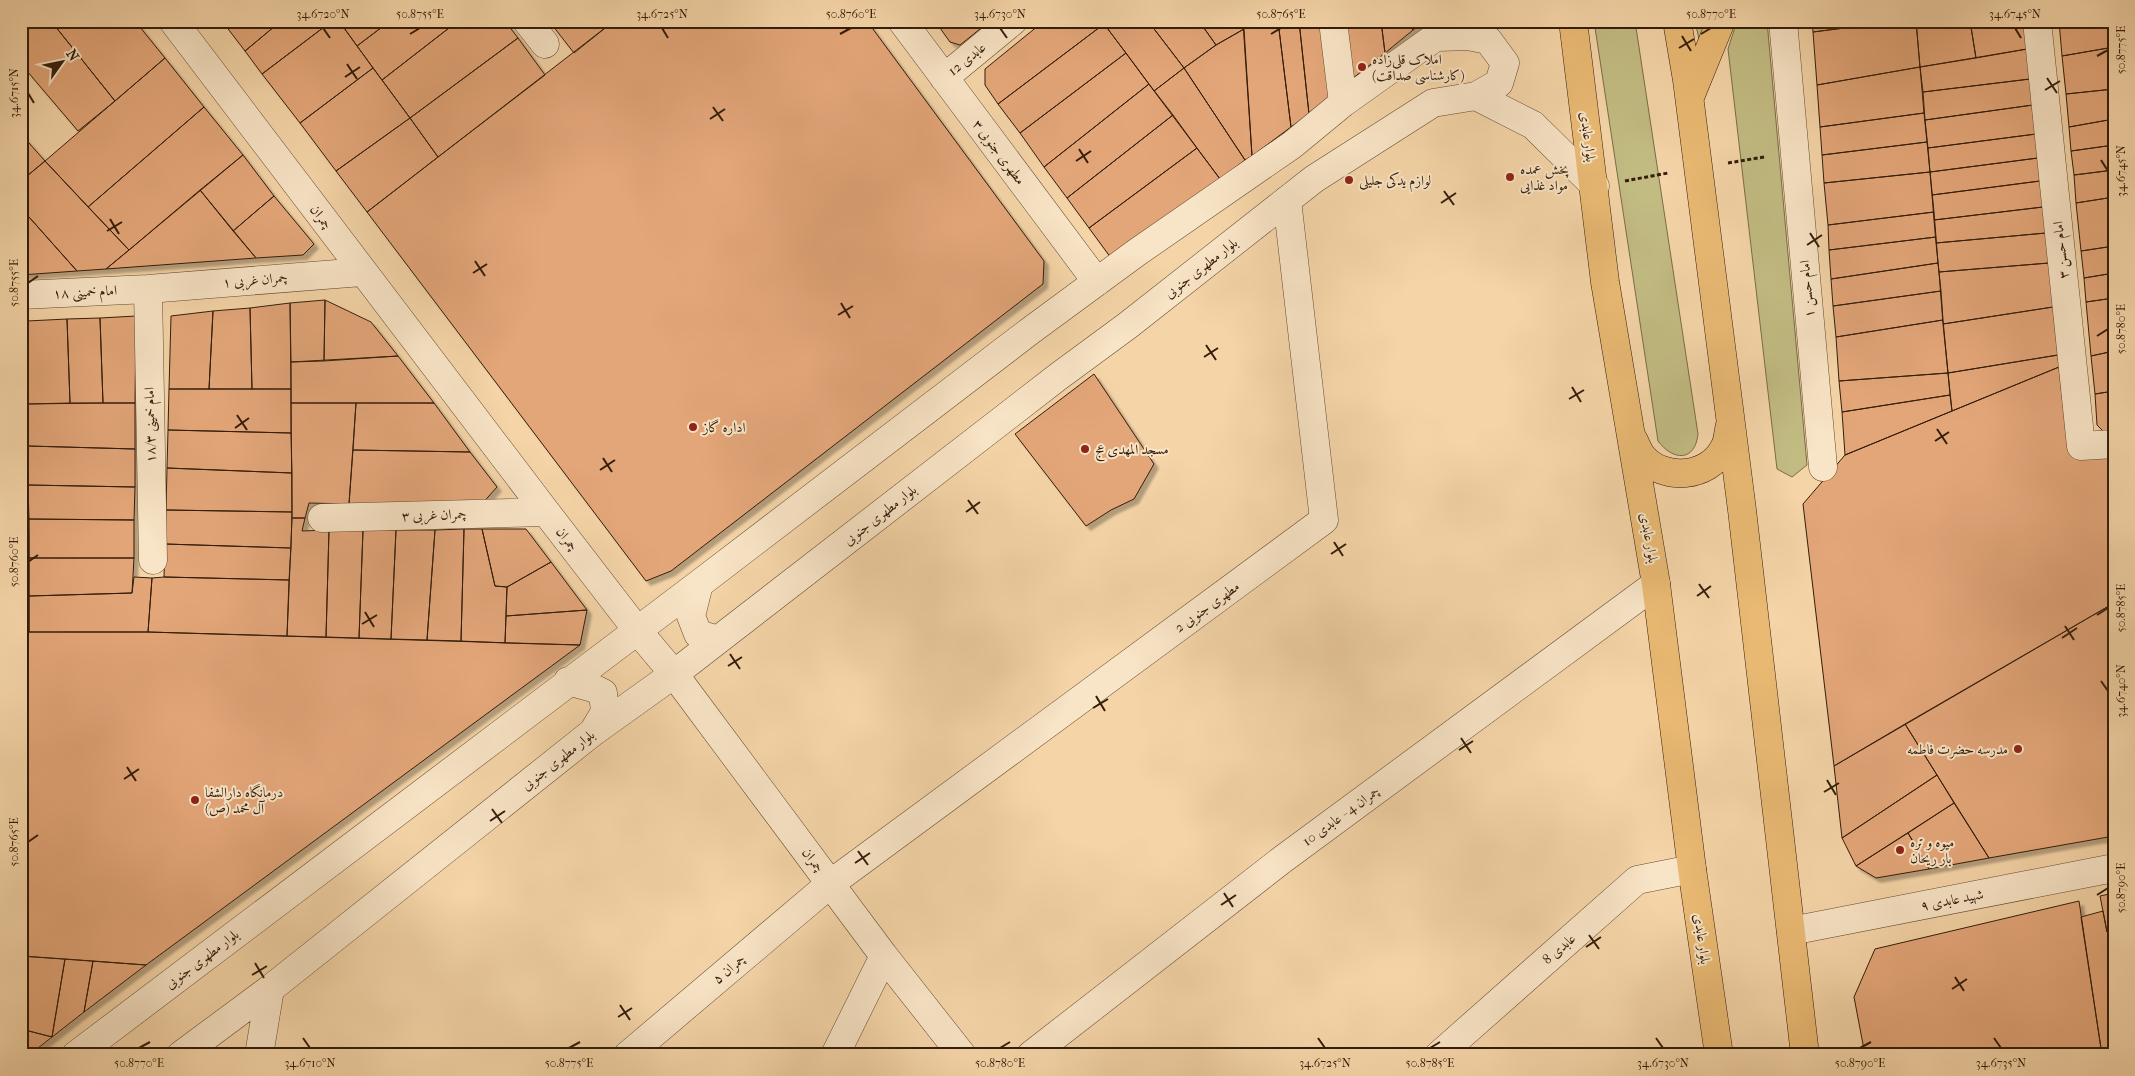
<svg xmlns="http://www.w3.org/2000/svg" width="2135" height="1076" viewBox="0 0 2135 1076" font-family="'IM FELL French Canon',Amiri,serif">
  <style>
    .green { fill: #c2bc83; stroke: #7a6c47 }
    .building { fill: #e3a679; stroke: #331d0b; filter: url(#shadow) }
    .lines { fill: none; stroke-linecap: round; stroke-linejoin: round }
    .minor-casing { stroke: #644b32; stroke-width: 29 }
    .major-casing { stroke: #331d0b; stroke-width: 29 }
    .path { stroke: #331d0b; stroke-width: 3; stroke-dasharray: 4 2.5; stroke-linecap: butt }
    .minor { stroke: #f8e4c6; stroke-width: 28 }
    .major { stroke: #eaba74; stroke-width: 28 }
    .ticks { fill: none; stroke: #331d0b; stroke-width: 2 }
    .poi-dot { fill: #8f2418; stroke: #f8e4c6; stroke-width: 2 }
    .labels { text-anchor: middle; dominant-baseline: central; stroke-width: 4; stroke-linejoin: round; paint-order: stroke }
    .street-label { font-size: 14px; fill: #331d0b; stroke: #f8e4c6 }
    .poi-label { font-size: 14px; fill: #331d0b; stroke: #f8e4c6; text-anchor: start }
    .neatline { fill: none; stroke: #331d0b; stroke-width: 2 }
    .ticks-label { font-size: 12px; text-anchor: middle; fill: #331d0b }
  </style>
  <defs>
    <filter id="shadow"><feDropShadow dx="4.5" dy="4.5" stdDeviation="1" flood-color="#0004"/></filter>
  </defs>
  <rect width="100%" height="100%" fill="#f5d5a8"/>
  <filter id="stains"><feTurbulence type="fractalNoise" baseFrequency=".004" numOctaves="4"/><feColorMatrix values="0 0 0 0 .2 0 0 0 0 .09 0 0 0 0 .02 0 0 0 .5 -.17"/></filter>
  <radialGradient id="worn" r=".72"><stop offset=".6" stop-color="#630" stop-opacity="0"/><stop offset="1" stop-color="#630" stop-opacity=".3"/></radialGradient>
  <path class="green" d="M1594,21h41l63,413c-3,28 -25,27 -40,7z
    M1695,21h13l-8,23z
    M1737,21h30l40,444 -15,12 -15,-8 -49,-420z"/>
  <path class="building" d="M21,21h30l64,80 -37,30 -57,-67z
    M51,21h84l30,37 -50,43z
    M222,21h59l-36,30z
    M281,21h51l-70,53 -17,-23z
    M332,21h7l34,47 -73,55 -38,-49z
    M339,21h51l-33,25z
    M390,21h68l-76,59 -25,-34z
    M458,21h47l13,17 -108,80 -28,-38z
    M549,21h65l-40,32z
    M614,21h253l177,240 -1,23 -372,287 -25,10 -279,-369z
    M935,21h55l-30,24 -10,-3z
    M1044,21h58l2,3 -106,80 -13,-19v-16z
    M1102,21h46l36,47 -30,23z
    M1148,21h51l17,24 -32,23z
    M1199,21h44l1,8 -28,16z
    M1258,21h20l13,106 -39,29 -9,-133z
    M1278,21h21l10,93 -18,13z
    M1299,21h26l9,75 -25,18z
    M1341,21h40l4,32 -37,29z
    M1381,21h31l1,9 -28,23z
    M1412,21h12l-11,9z
    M1812,21h70l1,2 -70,9z
    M1900,21h16l4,46 -103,18 -4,-53z
    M1916,21h54l6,37 -56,9z
    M1970,21h54l3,28 -51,9z
    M2059,21h55v26l-52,9z
    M1104,24l22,29 -106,80 -22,-29z
    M1244,29l8,127 -7,4 -61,-92 32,-23z
    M518,38l27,37 -107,82 -28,-39z
    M2114,47v42l-48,5 -4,-38z
    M2027,49l3,30 -107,13 -3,-25z
    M1126,53l23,31 -105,83 -24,-34z
    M165,58l39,49 -116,100 -43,-46z
    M1920,67l4,46 -104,14 -3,-42z
    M373,68l37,50 -74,53 -36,-48z
    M1184,68l61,92 -25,19 -66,-88z
    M2030,79l3,26 -108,15 -2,-28z
    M1149,84l24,31 -106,83 -23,-31z
    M2114,89v30l-45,8 -3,-33z
    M2033,105l3,29 -108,14 -3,-28z
    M204,107l39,48 -114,95 -41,-43z
    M1924,113l3,29 -105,13 -2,-28z
    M1173,115l24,33 -108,80 -22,-30z
    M410,118l28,39 -71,55 -31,-41z
    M2114,119v26l-43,6 -2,-24z
    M21,134l24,27 -24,20z
    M2036,134l2,24 -108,14 -2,-24z
    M1927,142l3,30 -106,11 -2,-28z
    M2114,145v25l-40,5 -3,-24z
    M1197,148l23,31 -109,79 -22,-30z
    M243,155l31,41 -41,35 -33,-41z
    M2038,158l2,23 -108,14 -2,-23z
    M45,161l84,89 -23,19 -29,2 -56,-63v-27z
    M2114,170v27l-38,6 -2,-28z
    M1930,172l4,40 -106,13 -4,-42z
    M2040,181l3,26 -109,13 -2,-25z
    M200,190l56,68 -150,11 23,-19z
    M274,196l40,48 -11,11 -47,3 -23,-27z
    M2114,197v49l-33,5 -5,-48z
    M2043,207l3,26 -110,10 -2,-23z
    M21,208l56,63 -56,4z
    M1934,212l2,25 -107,13 -1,-25z
    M2046,233l3,30 -110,9 -3,-29z
    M1936,237l2,26 -107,16 -2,-29z
    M2114,246v27l-30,5 -3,-27z
    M1938,263l3,28 -108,15 -2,-27z
    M2049,263l4,44 -110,17 -4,-52z
    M2114,273v25l-28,4 -2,-24z
    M1941,291l2,29 -107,17 -3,-31z
    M2114,298v53l-23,5 -5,-54z
    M325,300l-1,61 -33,1 -1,-59z
    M325,300l46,22 27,34 -74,5z
    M290,303l1,86h-39l-2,-81z
    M2053,307l5,48 -110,18 -5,-49z
    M250,308l2,81h-43l4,-78z
    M213,311l-4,78h-40l2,-73z
    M136,316l-1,87h-32l-3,-85z
    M100,318l3,85h-33l-3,-84z
    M67,319l3,84 -43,1v-83z
    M1943,320l5,53 -109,8 -3,-44z
    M21,321h6l1,43h-7z
    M2114,351v40l-19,3 -4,-38z
    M2058,355l1,12 -107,44 -4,-38z
    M398,356l36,47h-143v-41z
    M21,364h7v25h-7z
    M2059,367l9,84 8,8 38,-3v147l-280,163 -31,-262 42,-49z
    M1948,373l2,22 -108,17 -3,-31z
    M1094,374l60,90 -20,35 -23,11 -25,16 -71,-92z
    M21,389h7v31h-7z
    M169,389h122v44l-123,-3z
    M2114,391v44l-6,1 -11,-11 -2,-31z
    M1950,395l2,16 -107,44 -3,-43z
    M103,403h32v46l-107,-3 -1,-42z
    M291,403h65l-7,101 -40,-1 -4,15h-13z
    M356,403h78l36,49 -117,-2z
    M21,420h7v38h-7z
    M168,430l123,3 1,40 -125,-5z
    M28,446l107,3v38l-107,-2z
    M353,450l117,2 27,35 -17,19 -131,-2z
    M21,458h7v34h-7z
    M167,468l125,5v39l-126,-2z
    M28,485l107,2 -1,33 -105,-1z
    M21,492h7l1,45 -8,-1z
    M166,510l126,2 -1,36 -126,-4z
    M292,518h13l-3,13 27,-1 -3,107 -39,-1z
    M29,519l105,1v38h-105z
    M464,529l-3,112 -34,-1 8,-110z
    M464,529h18l13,57 12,1 -2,56 -44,-2z
    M482,529h44l25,33 -44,25 -12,-1z
    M329,530h34l-4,108 -33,-1z
    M363,530h33l-5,109 -32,-1z
    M396,530h39l-8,110 -36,-1z
    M21,536l8,1v28l-8,-1z
    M165,544l126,4 -2,32 -125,-3z
    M29,558h105l-2,35 -103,3z
    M551,562l36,48 -81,6 1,-29z
    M21,564l8,1v31h-8z
    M134,577l18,1 -4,54h-119v-36l103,-3z
    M164,577l125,3 -2,56 -139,-4 4,-54z
    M21,596h8v36h-8z
    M2114,603v233l-125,22 -84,-134z
    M587,610l-7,35 -75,-2 1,-27z
    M21,632h127l432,13 -434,320 -125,-9z
    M1905,724l32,51 -95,63 -8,-72z
    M1937,775l17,28 -98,63 -14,-28z
    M1954,803l35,55 -60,11 -21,-36z
    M1908,833l21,36 -53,9 -20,-12z
    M2114,893v38l-7,1 -7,-36z
    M2079,901l23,154h-237l-11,-58 21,-48z
    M2103,911l4,21 7,-1v124h-12l-21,-138z
    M21,956l44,3 -13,78 -31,-8z
    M65,959l28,2 -9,51 -32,25z
    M93,961l53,4 -62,47z
    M21,1029l31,8 -23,18h-8z"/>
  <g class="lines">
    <defs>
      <path id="minor" d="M173,21l373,491 91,118 37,44 210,282 78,99
        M527,21l18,23
        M902,21l195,261
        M1333,21l10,82
        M1783,21l40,446
        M2037,21l44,425 33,-2
        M1438,37l30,-1 20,4 17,23 -6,20 -23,13
        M944,78l69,-57
        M148,289l5,271
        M21,295l127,-6 214,-17
        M322,518l224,-6
        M699,584l-8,32 7,18 20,6
        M568,681l25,7 10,5 2,19 -12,20
        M1791,931l323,-63
        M76,1055l623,-471 331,-253 106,-78 156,-108 51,-42 115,-82
        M181,1055l89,-66 323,-257 81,-58 385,-298 68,-50 187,-147 119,-76 43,-7 57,29 62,61
        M259,1055l11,-66
        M628,1055l202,-171 494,-364 -37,-320
        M835,1055l49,-99
        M1031,1055l252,-196 373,-275
        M1439,1055l198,-175 55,-11"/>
      <path id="major" d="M1573,21l32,261 51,302 36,285 27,186
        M1677,21l10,59 55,430 63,545
        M1690,97l31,-76
        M1633,439c3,5 5,12 9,17 21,26 67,22 82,-8 4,-6 4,-16 6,-23"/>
    </defs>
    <use href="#minor" class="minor-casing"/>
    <use href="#major" class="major-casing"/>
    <path class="path" d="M1728,163l36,-6
      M1625,181l43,-8"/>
    <use href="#minor" class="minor"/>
    <use href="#major" class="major"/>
  </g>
  <path class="ticks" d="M323,28l7,10M662,28l6,10M1000,28l7,10M2015,28l6,10M410,34l10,-6M840,34l11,-6M1271,34l10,-6M1701,34l10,-6M1682,36l9,15M1679,48l15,-9M2097,56l11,-6M347,64l10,15M345,77l15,-10M2047,78l10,15M2045,90l15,-9M28,93l6,10M713,107l10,14M710,119l15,-10M1079,149l9,14M2101,160l7,11M1076,161l15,-10M1444,191l10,14M1441,203l15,-10M110,219l9,15M107,231l15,-9M1810,233l9,14M1807,245l15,-10M475,261l10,15M473,273l14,-9M28,283l10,-7M841,303l9,15M838,315l15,-9M2097,336l11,-7M1206,345l10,15M1204,357l14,-9M1572,387l9,15M1569,399l15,-9M237,415l10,15M235,428l14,-10M1937,429l10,15M1935,441l14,-9M603,458l9,14M600,470l15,-10M968,500l10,14M966,512l14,-10M1334,542l9,14M1331,554l15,-10M28,562l10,-7M1699,584l10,14M1697,596l14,-10M365,612l9,15M2097,615l11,-7M362,624l15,-9M2065,626l9,14M2062,638l15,-10M730,654l10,15M728,666l14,-9M2101,681l7,10M1096,696l9,15M1093,708l15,-9M1461,738l10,15M1459,750l14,-9M127,767l9,14M124,779l15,-10M1827,780l9,15M1824,792l15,-9M492,809l10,14M490,821l15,-10M28,842l10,-7M858,851l10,14M855,863l15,-10M1224,893l9,14M2097,895l11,-7M1221,905l15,-10M1589,935l10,14M1586,947l15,-10M255,963l9,15M252,975l15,-9M1955,977l9,14M1952,989l15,-10M620,1005l10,15M618,1017l14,-9M303,1038l7,10M1318,1038l7,10M1656,1038l7,10M1994,1038l7,10M139,1048l11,-6M569,1048l11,-6M1000,1048l10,-6M1430,1048l10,-6M1860,1048l11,-6"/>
  <g class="poi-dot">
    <circle cx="1362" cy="67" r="5"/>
    <circle cx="1510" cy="177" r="5"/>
    <circle cx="1349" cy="180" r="5"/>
    <circle cx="693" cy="427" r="5"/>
    <circle cx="1085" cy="449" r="5"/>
    <circle cx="2018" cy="749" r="5"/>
    <circle cx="195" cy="800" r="5"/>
    <circle cx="1900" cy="850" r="5"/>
  </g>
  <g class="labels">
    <g class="street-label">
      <text transform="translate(967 59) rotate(-39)">عابدی 12</text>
      <text transform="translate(1588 137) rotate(83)">بلوار عابدی</text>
      <text transform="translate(999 152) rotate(53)">مطهری جنوبی ۳</text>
      <text transform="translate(321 217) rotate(53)">چمران</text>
      <text transform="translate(2061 250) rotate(-96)">امام حسن ۳</text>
      <text transform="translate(1201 268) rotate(-38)">بلوار مطهری جنوبی</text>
      <text transform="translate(255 280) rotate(-5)">چمران غربی ۱</text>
      <text transform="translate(1807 289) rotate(-95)">امام حسن ۱</text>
      <text transform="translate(85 292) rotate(-3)">امام خمینی ۱۸</text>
      <text transform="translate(150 425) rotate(-91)">امام خمینی ۱۸/۳</text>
      <text transform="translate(434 515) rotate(-2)">چمران غربی ۳</text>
      <text transform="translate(880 515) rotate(-38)">بلوار مطهری جنوبی</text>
      <text transform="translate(1649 538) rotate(80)">بلوار عابدی</text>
      <text transform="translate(567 539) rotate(52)">چمران</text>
      <text transform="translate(1207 607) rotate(-36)">مطهری جنوبی 2</text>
      <text transform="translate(558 760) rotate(-38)">بلوار مطهری جنوبی</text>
      <text transform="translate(1341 816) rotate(-36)">چمران 4 - عابدی 10</text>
      <text transform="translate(813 860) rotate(53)">چمران</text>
      <text transform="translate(1952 900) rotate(-11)">شهید عابدی ۹</text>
      <text transform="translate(1702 939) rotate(82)">بلوار عابدی</text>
      <text transform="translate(1559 949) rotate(-41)">عابدی 8</text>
      <text transform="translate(202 959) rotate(-37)">بلوار مطهری جنوبی</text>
      <text transform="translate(729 969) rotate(-40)">چمران ۵</text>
    </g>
    <g class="poi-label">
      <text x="1372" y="59">املاک قلی‌زاده<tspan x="1372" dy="16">(کارشناسی صداقت)</tspan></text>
      <text x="1520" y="169">پخش عمده<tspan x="1520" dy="16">مواد غذایی</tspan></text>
      <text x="1359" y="180">لوازم یدکی جلیلی</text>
      <text x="703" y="427">اداره گاز</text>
      <text x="1095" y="449">مسجد المهدی عج</text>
      <text x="2008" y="749" text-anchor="end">مدرسه حضرت فاطمه</text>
      <text x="205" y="792">درمانگاه دارالشفا<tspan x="205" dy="16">آل محمد (ص)</tspan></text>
      <text x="1910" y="842">میوه و تره<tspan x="1910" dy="16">بار ریحان</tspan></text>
    </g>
  </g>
  <rect width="2135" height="1076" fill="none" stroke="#f5d5a8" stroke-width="55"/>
  <g transform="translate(62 62) rotate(57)" stroke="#f8e4c6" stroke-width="4" paint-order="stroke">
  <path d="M0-4L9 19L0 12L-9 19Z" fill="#331d0b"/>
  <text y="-8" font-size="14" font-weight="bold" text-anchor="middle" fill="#331d0b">N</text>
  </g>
  <rect x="28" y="28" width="2080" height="1020" class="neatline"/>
  <g class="ticks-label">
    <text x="323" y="18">34.6720°N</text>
    <text x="420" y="18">50.8755°E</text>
    <text x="662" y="18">34.6725°N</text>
    <text x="851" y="18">50.8760°E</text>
    <text x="1000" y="18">34.6730°N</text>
    <text x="1281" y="18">50.8765°E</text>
    <text x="1711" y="18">50.8770°E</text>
    <text x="2015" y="18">34.6745°N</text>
    <text transform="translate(2121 50) rotate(-90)" y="4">50.8775°E</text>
    <text transform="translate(14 93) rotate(-90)" y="4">34.6715°N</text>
    <text transform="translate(2121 171) rotate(-90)" y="4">34.6745°N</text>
    <text transform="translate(14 283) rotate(-90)" y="4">50.8755°E</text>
    <text transform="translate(2121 329) rotate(-90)" y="4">50.8780°E</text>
    <text transform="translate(14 562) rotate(-90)" y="4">50.8760°E</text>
    <text transform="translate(2121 608) rotate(-90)" y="4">50.8785°E</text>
    <text transform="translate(2121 691) rotate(-90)" y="4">34.6740°N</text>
    <text transform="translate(14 842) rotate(-90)" y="4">50.8765°E</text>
    <text transform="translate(2121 888) rotate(-90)" y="4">50.8790°E</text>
    <text x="139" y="1067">50.8770°E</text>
    <text x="310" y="1067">34.6710°N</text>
    <text x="569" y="1067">50.8775°E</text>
    <text x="1000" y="1067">50.8780°E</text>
    <text x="1325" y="1067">34.6725°N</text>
    <text x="1430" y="1067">50.8785°E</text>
    <text x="1663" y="1067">34.6730°N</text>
    <text x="1860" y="1067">50.8790°E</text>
    <text x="2001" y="1067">34.6735°N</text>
  </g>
  <rect width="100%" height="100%" filter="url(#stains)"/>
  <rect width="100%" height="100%" fill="url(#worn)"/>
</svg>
